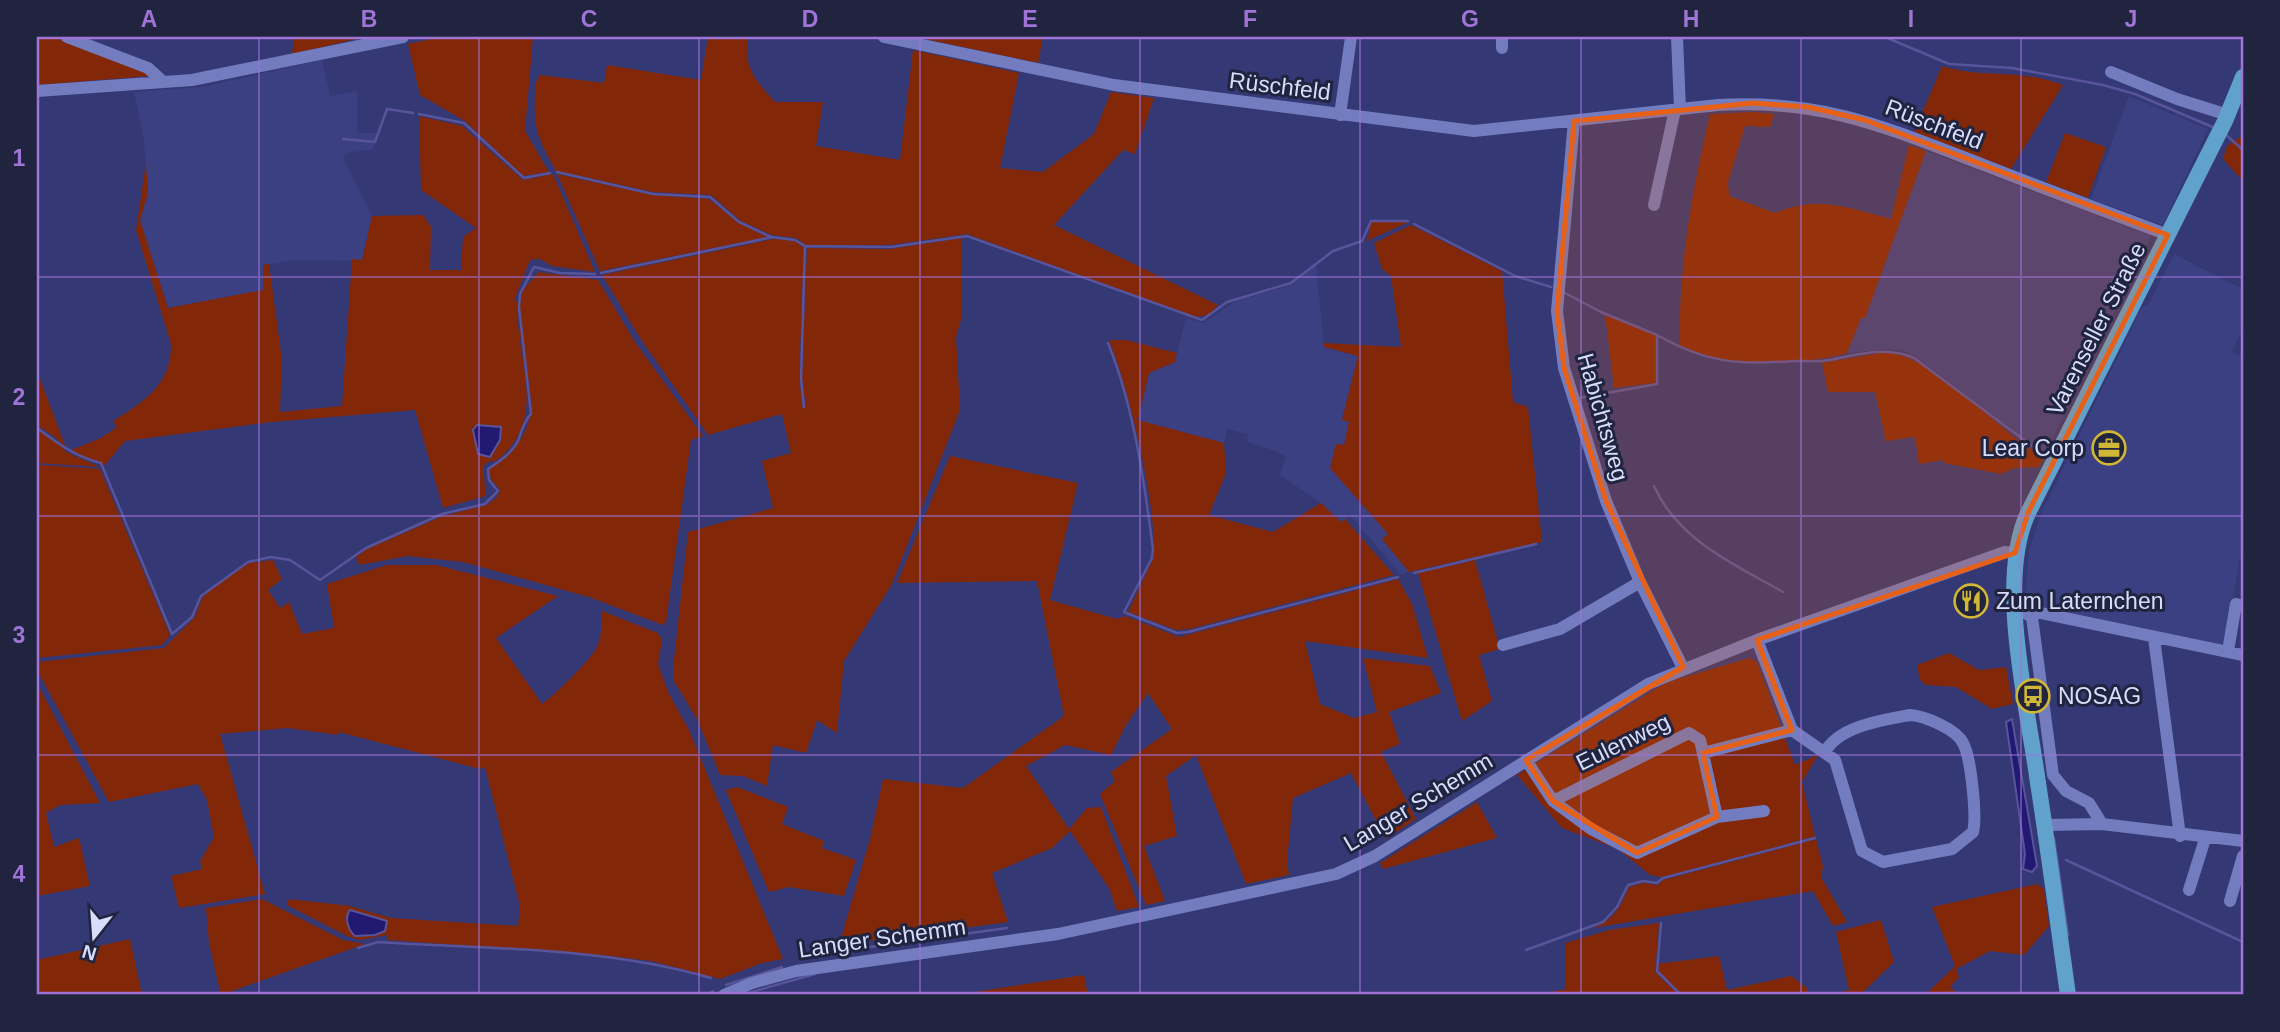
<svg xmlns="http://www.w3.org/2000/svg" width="2280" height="1032" viewBox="0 0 2280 1032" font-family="Arial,sans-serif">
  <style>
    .built { fill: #3b4083 }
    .green { fill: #822809 }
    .water { fill: #211972; stroke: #58549b; stroke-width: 2 }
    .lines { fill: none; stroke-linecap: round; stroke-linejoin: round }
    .stream { stroke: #58549b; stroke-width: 2.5 }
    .minor { stroke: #737cbe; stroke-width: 12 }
    .major { stroke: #61a2cc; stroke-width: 16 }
    .marked { fill: #e76018; fill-opacity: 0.2; stroke: #e76018; stroke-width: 5; stroke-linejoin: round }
    .grid { fill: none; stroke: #a073d7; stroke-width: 2; stroke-opacity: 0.55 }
    .labels { text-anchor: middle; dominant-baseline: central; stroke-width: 6; stroke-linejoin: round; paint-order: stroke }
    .street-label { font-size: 23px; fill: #d7ddfa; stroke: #20243f }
    .poi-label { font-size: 23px; fill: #d7ddfa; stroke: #20243f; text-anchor: start }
    .neatline { fill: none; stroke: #a073d7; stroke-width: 2.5 }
    .grid-label { font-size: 23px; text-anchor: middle; font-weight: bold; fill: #a073d7 }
  </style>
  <rect width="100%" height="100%" fill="#343874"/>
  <path class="built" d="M322,60l8,36 27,-5v42h19l-2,16 -28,4 -3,5 29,58 -10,45 -68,-1 -31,5 1,25 -96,18 -28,-88 8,-27 -4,-52 -10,-49 68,-5z
    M2129,96l79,33 -45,96 -72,-26z
    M1926,151l225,85 -106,218 -130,-98 -13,-6 -16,-1 -39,4 14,-35h4z
    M2174,254l69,35v39l-11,23 11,6v199l-4,5 -11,73 -7,12 -196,-43 4,-51 12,-38 101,-207 6,-2z
    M1316,264l8,83 34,9 -16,63 8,3 -6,24 44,88 -5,5 26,33 -8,3 -51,-60 -9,8 -20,-20 -41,-28 6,-18 -7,-5 -32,-10 1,-8 -21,-5 -3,14 -86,-22 11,-48 26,-11 11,-44 17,5 33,-22 56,-16z"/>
  <path class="green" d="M37,37c38,0 74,20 109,34l3,5 -112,9z
    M294,37h71l-73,17z
    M441,37h92l-8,94 24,41 -26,4 -58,-55 -45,-26 -12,-51z
    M708,37h40c-5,30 7,43 27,65h48l-7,44 84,14 13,-110 106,23 -19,95 43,4 51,-38 17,-42 43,6 -19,56 -12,-4 -69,75 164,80 -9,10 -15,2 -227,-83 -77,11h-84l-10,-7 -24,-3 -31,-14 -30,-26 -58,-3 -97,-21c-16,-29 -23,-40 -21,-75 0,-8 0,-14 5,-21l64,8 3,-18 94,15z
    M916,37h127l-5,26z
    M1942,66c40,13 79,2 121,19l-52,84 -97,-37z
    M1752,112l22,2 -4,13 -25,-1 -17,56 1,14 46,17c44,-18 72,-5 116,6l18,-74 17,6 -61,167h-4l-14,35c-46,13 -123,15 -167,-7 -2,-78 12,-155 30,-232z
    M419,116l43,10 61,54 30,-6 42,98 -43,-6 -12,-7 -10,1 -16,41h4c-5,55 32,112 -17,156 -6,6 -12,2 -18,9l3,30 -43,12 -28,-98 -143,12 -147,19 -20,24 -36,-14 32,-13 16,-11 -4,-6c31,-19 59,-37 58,-77l-35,-114 10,-67 2,30 -8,27 28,88 95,-18v-25l6,-1 13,96 -2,52 62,-6 10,-147 10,1 10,-44 51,-1 8,12 -1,43h31l2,-33 13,-9 -55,-38z
    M2065,133l41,14 -18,51 -42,-16z
    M2240,137l3,2v42l-20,-22 4,-13z
    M557,174l96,21 56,4 30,24 29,14 -168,34z
    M1403,221l4,2 -43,19 4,-4 3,-16z
    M1411,225l91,46 11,131 15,5 14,135 -133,30 -27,-33 6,-5 -58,-66 6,-24 8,1 5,-23 -7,-2 16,-64 -34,-9v-4l77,4 -10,-71 -9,-7 -8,-26z
    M962,238v78l-6,21 4,73 -68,174 -48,77 -7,72 -20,-13 -11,33 -33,-8 -6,41 -24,-10 -23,-1 -22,-54 -24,-40 -1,-12 15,-137 85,-24 -11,-47 29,-8 -9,-39 -74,21 -68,-97 -38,-63 171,-36 22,2 9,7 -5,130 4,30 3,-1 -4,-28 5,-131 83,1z
    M538,272l60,8 37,62 68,94 -12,4 -25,182 -3,3 -74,-28 -126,-35 -55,-6 -49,9 -3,-8 11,-8 76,-33 44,-11 10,-8 3,-7 -9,-11 -2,-10c80,-51 18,-107 32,-172 2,-11 13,-17 17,-25z
    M1605,315l51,20 -1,48 -41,5z
    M1109,340h17l51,13 -2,9 -26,11 -11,47 86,23 2,30 -17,42 64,17 48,-29 20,19 4,-3 49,56 -204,54 -14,1 -48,-18 25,-53c6,-48 -25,-173 -44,-219z
    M1886,352c51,5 112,81 158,105l-5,10 -25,1 -13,6 -57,-11 -1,-3 -24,4 -4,-27 -29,4 -11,-49h-47l-6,-29z
    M37,371l29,77 -11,-11 -18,-12z
    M37,430l17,9 12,13 34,15 -63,-4z
    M950,456l128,27 -28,117 67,19 8,-3 54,21 219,-58 14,25 16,54 -123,-17 15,63 34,14 23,-6 -14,-54 67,8 11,27 -52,19 11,32 -19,8 35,67 -30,20 -35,-66 -58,25 -6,64 2,13 -43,9 -50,-129 -30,21 11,60 -33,10 21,55 -19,4 -46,-111 15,-13 -4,-9 61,-43 -24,-36 -22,32 -15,30 -46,-10 -39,21 43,63 18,-21 14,-1 38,100 -22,4 -8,-23 -39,-57 -18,17 -60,25 16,49 -169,23 31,-106 13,-60 80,9 101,-72 -27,-135 -140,2z
    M43,465l57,4 70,166 -8,10 -125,13v-192z
    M273,560l9,19 -14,11 12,18 9,-6 13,32 32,-6 -7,-44 60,-19h49l122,31 -62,42 46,66c13,-9 46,-42 54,-55 6,-12 6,-26 6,-38l56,22 4,7 -4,24 10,28 21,38 94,229 -21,4 -42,16 -69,-18 -40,-5 -223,-16 -1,-5 -27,5 -13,-4 -60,-31 2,-6 61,7 41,12 127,8 2,-20 -35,-139 -5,2 -141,-37 -1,3 -51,-7 -67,6 45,160 -86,14 -8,-32 31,-7 -2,-8 14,-24 -7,-37 -9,-16 -89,18 -72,-132v-8l127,-14 31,-31 7,-19 14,-13 33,-22z
    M1475,560l25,89 -21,6 13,46 -30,20 -44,-148z
    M1949,653l30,17 27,-3 7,37 -21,5 -36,-22 -30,-2 -6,-5 -3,-15z
    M1750,658l7,4 38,103 23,-10 -16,27 13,54 -127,36 -26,5 -12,-2 -32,-26 -56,-21 -45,-53 150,-93z
    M37,683l63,120 -40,2 -14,8 8,34 25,-9 11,48 -53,10z
    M737,787l51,20 -6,17 42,17 -2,7 34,12 -12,36 -55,-9 -20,5 -43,-102z
    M1477,802l20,36 -114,31 -3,-6z
    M1816,839l7,28 -2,10 26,45 -14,4 -20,-35 -220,37c21,-8 27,-21 36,-41l14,-4 15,2 5,-5z
    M2037,884l7,5 5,37 -25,29 -34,-4 -34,18 3,8 -9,10 9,8h-34l30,-29 -23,-59z
    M262,899l81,41 22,4 -144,51 -12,-52 -3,-35z
    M1881,920l13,42 -34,33h-32l21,-5 -13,-58z
    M1659,923l-4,49 24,23h-144l31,-6 -1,-46 44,-13z
    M130,939l12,56h-105v-38l4,2z
    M1719,956l8,34 64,-14 16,12 1,7h-125l-21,-18 -6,-13z
    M1084,975l4,20h-133z"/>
  <path class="water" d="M477,425l24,2 -1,13 -10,17 -12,-3 -5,-24z
    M2012,719l25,147 -5,6 -9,-3 2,-15 -19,-132z
    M350,910l37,11 -2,10 -10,4 -20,1c-7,-6 -11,-19 -5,-26z"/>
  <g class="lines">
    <path class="stream" d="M1885,37l64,27 63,4 91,17 32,9 80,34
      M419,114l45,9 60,55 26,-5
      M2224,133l19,17
      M343,139l32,3 12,-33 26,4
      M557,172l96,22 57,3 29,25 32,15 24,3 10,6 86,1 76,-11 235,84 25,-18 64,-19 42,-32 29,-10 9,-20h37
      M1414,224l101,52 36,11
      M601,273l172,-36
      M1565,293l36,19 56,23
      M1108,343c26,64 36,137 45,206l-1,9 -28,54 53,21 11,-1 210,-55
      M1579,398l78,-14v-49c54,30 81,29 140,26 11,0 23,1 33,-1 28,-6 57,-14 84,-2l133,99
      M804,407l-3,-28 4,-133
      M37,428c21,15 38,29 64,35l71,171 20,-17 9,-21 47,-34 23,-5 19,3 30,20 46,-32 76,-34 43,-10 13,-13 -9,-11 -1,-11c12,-8 24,-16 30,-28 4,-10 5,-19 13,-27l-12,-107 1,-13 14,-27 26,6 35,1
      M1654,486c24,54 80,78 129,106
      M1414,573l122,-29
      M2054,838l14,97
      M2066,860l177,82
      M1661,923l-4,48 24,24
      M358,948l20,-6c111,7 227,5 333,36
      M1526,950l77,-28 14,-15 11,-22 15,-4 14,2 6,-5 152,-40
      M842,951l165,-23
      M726,985l56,-18
      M705,995l8,-4
      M741,995l74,-21"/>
    <path class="minor" d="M67,37l81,31 13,12
      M884,37l230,48 360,46 244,-26c107,-6 169,23 266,60 61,24 123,47 184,70
      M1502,37v11
      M1677,37l3,72
      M2111,72l66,27 51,16
      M37,91l155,-11 211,-43
      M1340,115l11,-78
      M1574,121l-17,190 7,57 42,133 34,81 43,86
      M1654,205l21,-95
      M2015,607l17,10 21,158 13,16 23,12 13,21
      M2026,610l217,45
      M2154,638l26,198
      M1757,640l35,90 43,30 27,91 21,11 69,-13 21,-17c4,-15 -2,-75 -10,-89 -7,-14 -38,-27 -53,-28 -27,5 -71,11 -85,37
      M1503,645l57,-16 80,-47
      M2228,651l8,-47 7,2
      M1703,753l89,-23
      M1526,760l27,41 38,28 46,24 80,-36 47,-6
      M1553,801l136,-68 11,7 17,77
      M2045,825l57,-1 141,17
      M2189,890l16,-51
      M2230,901l13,-45
      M724,995l28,-12 44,-12 262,-37 278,-60 39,-18 273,-172 109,-44 248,-88 10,1"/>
    <path class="major" d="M2068,995c-10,-71 -19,-142 -30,-212 -10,-75 -42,-202 -10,-270l197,-392 18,-44"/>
  </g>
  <path class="marked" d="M1753,103l55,4 57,13 303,115 -140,278 -13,40 -258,87 35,90 -89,23 14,64 -80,36 -84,-52 -27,-41 157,-93 -77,-166 -42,-133 -7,-57 17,-190z"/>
  <path class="grid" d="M259,37v958M479,37v958M699,37v958M920,37v958M1140,37v958M1360,37v958M1581,37v958M1801,37v958M2021,37v958M37,277h2206M37,516h2206M37,755h2206"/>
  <defs>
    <symbol id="office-ring" viewBox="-11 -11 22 22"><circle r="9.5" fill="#20243f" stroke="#d1b736" stroke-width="1.5"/><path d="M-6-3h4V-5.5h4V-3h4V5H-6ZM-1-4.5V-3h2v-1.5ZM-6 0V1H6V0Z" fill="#d1b736"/></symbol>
    <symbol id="restaurant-ring" viewBox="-11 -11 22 22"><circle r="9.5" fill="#20243f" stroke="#d1b736" stroke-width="1.5"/><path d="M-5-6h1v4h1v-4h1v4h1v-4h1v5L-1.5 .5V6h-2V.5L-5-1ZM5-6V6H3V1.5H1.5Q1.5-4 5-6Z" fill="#d1b736"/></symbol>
    <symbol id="bus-ring" viewBox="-11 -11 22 22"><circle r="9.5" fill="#20243f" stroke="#d1b736" stroke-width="1.5"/><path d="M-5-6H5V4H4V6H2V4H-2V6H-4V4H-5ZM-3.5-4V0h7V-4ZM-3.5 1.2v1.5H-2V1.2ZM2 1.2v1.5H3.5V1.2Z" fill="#d1b736"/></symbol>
  </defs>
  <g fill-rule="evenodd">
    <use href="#office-ring" x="2090" y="429" width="38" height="38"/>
    <use href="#restaurant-ring" x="1952" y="582" width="38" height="38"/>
    <use href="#bus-ring" x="2014" y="677" width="38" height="38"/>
  </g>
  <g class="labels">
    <g class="street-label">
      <text transform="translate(1280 86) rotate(7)">Rüschfeld</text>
      <text transform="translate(1934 124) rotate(21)">Rüschfeld</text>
      <text transform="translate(2096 329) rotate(-63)">Varenseller Straße</text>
      <text transform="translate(1603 417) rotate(74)">Habichtsweg</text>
      <text transform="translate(1623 742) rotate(-26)">Eulenweg</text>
      <text transform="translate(1418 802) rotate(-31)">Langer Schemm</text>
      <text transform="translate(882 938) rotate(-8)">Langer Schemm</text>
    </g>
    <g class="poi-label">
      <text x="2084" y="448" text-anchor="end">Lear Corp</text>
      <text x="1996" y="601">Zum Laternchen</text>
      <text x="2058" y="696">NOSAG</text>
    </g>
  </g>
  <rect width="2280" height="1032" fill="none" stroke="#20243f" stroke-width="77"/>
  <g transform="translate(94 937) rotate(197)" stroke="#20243f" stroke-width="5" paint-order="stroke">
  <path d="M0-5L12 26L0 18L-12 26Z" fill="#d7ddfa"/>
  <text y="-10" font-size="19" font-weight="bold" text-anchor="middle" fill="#d7ddfa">N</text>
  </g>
  <rect x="38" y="38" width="2204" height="955" class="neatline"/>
  <g class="grid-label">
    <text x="149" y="27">A</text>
    <text x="369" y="27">B</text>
    <text x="589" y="27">C</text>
    <text x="810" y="27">D</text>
    <text x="1030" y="27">E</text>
    <text x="1250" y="27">F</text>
    <text x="1470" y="27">G</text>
    <text x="1691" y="27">H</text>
    <text x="1911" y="27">I</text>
    <text x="2131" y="27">J</text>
    <text x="19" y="166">1</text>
    <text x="19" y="405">2</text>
    <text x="19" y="643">3</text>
    <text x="19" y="882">4</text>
  </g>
</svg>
